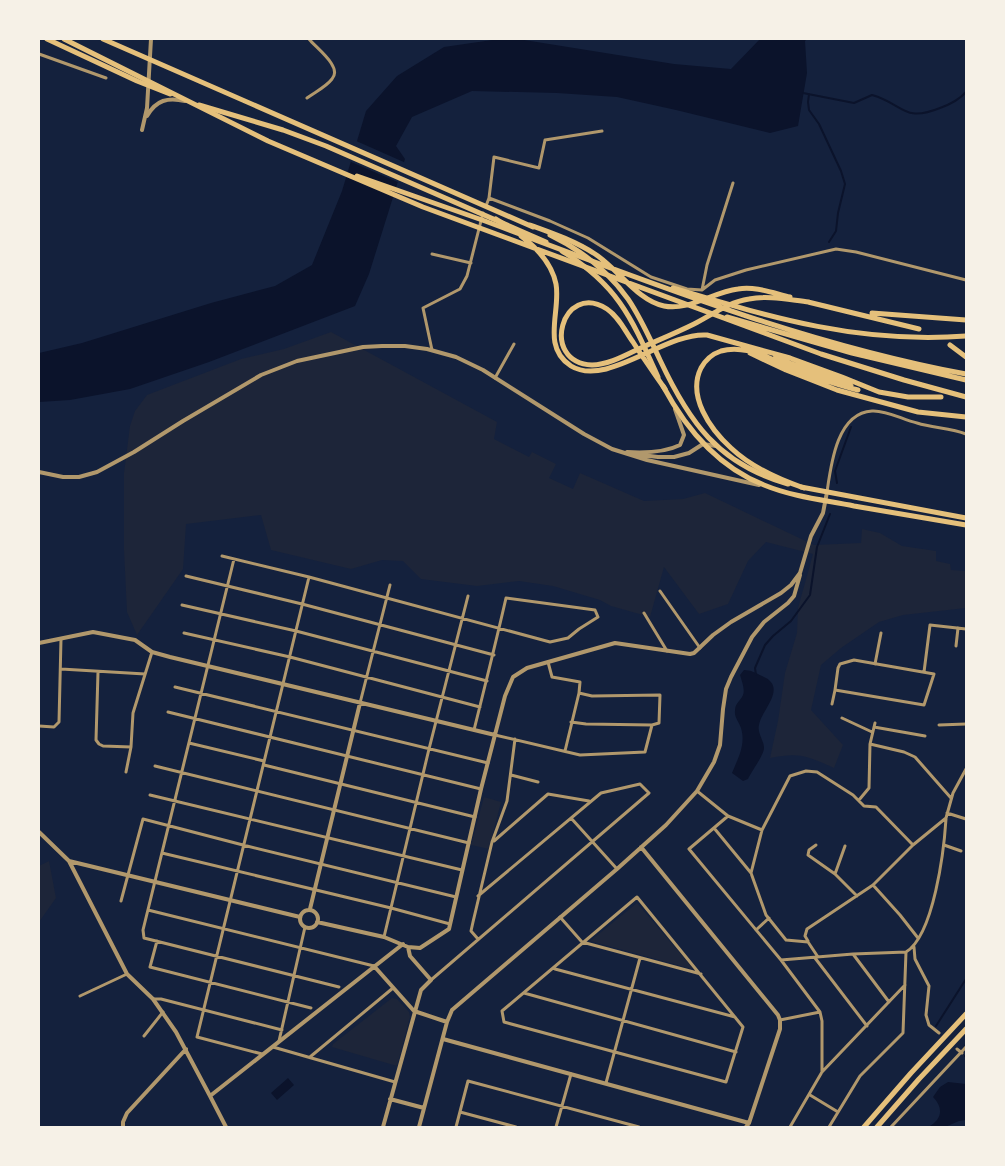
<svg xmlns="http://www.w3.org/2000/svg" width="1005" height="1166" viewBox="0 0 1005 1166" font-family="'Titillium Web',sans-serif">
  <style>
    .green { fill: #1d2539 }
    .water { fill: #0b132b }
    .pier { fill: #14213d }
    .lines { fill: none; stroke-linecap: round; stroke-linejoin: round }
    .stream { stroke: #0b132b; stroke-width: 2 }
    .minor { stroke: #b1986c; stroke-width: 3 }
    .tertiary { stroke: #b1986c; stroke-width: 4 }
    .trunk { stroke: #e5c07b; stroke-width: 5 }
    .motorway { stroke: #e5c07b; stroke-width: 5 }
  </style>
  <rect width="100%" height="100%" fill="#14213d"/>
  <path class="green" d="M331,332l166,90 -3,17 35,18 3,-5 24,12 -7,14 24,11 7,-16 64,28 39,-2 22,-6 109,52 47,-2 1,-14 18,4 22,13 34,5v10l14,3 1,6 15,1v37l-63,7 -24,7 -38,26 -20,17 -10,45 32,35 -9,23c-27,-12 -34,-16 -64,-10l8,-37 7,-48 12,-40 1,-25 15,-54 -47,-12 -18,19 -20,43 -29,10 -35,-47 -14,50 -39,-11 -11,-6 -47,-14 -34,-5 -42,5 -56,-7 -18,-18 -21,-1 -31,9 -80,-19 -10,-35 -75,9 -3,45 -46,66 -10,-23 -3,-62v-77l6,-47 5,-15 12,-16 94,-36 43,-10z
    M484,797l17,5 -12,47 -18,-4z
    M49,861l7,37 -17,24v-56z
    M637,903l56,65 -1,1 -102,-28z
    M392,998l5,1 12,13 1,5 -13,49 -65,-19 1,-3z"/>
  <path class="water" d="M499,39h19l156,25 57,5 29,-30h47l-2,2 2,32 -9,53 -28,7 -94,-23 -59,-13 -60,-4 -85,-2 -60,26 -16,29 9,13 -36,115 -14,32 -146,56 -79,27 -60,11 -31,2v-49l43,-10 129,-40 64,-17 37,-21 30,-74 24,-80 31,-35 47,-29z
    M744,670c7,0 12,3 18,6 27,11 -1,34 -3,49 -2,8 5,15 5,23 0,7 -13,24 -16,31l-5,2 -11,-8c6,-15 14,-28 9,-45 -2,-6 -7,-11 -6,-17 0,-7 4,-9 7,-14 4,-6 0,-15 -2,-22z
    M288,1078l6,7 -17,15 -6,-7z
    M948,1082l18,2v36l-7,1 -14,6h-17c14,-7 16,-19 5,-30l7,-10z"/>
  <path class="pier" d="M354,140l52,23 -6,20 -51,-22z"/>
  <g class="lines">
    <path class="stream" d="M803,93l51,10 18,-8c32,9 31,28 68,13 11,-4 19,-8 26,-16
      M809,94l-1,8 1,8 10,14 22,47 4,13 -7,29 -2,18 -7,11
      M837,483l-2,-12 16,-44
      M756,675l-1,-7 10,-23 8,-9 18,-15 19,-26 7,-48 13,-33
      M936,1026l30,-47
      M965,1056l1,1"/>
    <path class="minor" d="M39,54l67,24
      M307,98c8,-6 19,-11 25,-19 11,-12 -16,-31 -23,-40
      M489,198l5,-41 45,11 6,-28 57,-9
      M486,206l3,-8 61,23 38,17 63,39 36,12 15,1 13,-10 31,-10 90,-21 20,3 110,28
      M432,254l39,9
      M702,290l5,-25 26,-82
      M432,350l-9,-42 37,-19 7,-13 16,-63
      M495,378l19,-34
      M827,492c4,-28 10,-79 45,-81 15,-1 31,9 45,12 16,5 34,5 49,11
      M222,556l87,21 241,65 18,-4 11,-9 19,-12 -3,-7 -89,-12c-10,44 -21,88 -32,132
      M234,559l-91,371 1,8 195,49
      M186,576l116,28 192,51
      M660,591l40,57
      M182,605l114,26 191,50
      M644,613l23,38
      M184,633l106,24 190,50
      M956,646l2,-18
      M854,660l80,14 -10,31 -89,-15 3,-22 2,-4z
      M875,664l6,-31
      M61,669l84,5
      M98,672l-2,68 3,4 4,2 28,1
      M924,672l6,-47 36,4
      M175,687l313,76
      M360,703l30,-118
      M832,704l3,-14
      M168,712l313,77
      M842,718l30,14
      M571,722l15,2 66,1
      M939,725l27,-1
      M39,726l15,1 5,-5 2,-83
      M874,727l51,9
      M495,735l85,20 65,-3 7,-27 7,-2 1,-28 -68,1 -13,-3 1,-11 -28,-5 -4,-15
      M189,743l75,18
      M870,744l5,-21
      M565,751l14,-58
      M264,765l211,52
      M155,766l314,77
      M126,772l5,-25 2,-34 19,-61
      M511,775l27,7
      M697,791l31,25 34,14 28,-54 16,-5 11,1 36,23 11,11 12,1 37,38 33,-27 7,-25 13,-24
      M150,795l312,75
      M859,800l10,-12 1,-44 34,8 11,5 36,41
      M947,813l19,6
      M728,816l-39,33 92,111 39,52 2,9v51
      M571,818l46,51
      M714,828l37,45 15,42 20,25 22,2 10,15
      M494,841l54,-47 41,7
      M816,845l-7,5 -1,5 27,19 22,22
      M944,845l17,6
      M162,853l229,55 59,16
      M751,873l11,-43
      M835,874l10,-28
      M873,885l27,30 18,23
      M637,897l106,130 -17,55 -222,-60 -2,-11z
      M121,901l22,-82 100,26 213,52
      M148,910l226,56
      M560,917l22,25 119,32
      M756,930l13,-12
      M384,937l45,-188 39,-153
      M478,939l-7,-8 2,-9 19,-80 15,-41 8,-62
      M157,941l-7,26 161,41
      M808,941l-3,-5 2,-7 66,-44 40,-40
      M914,947l1,12 14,27 -3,29 3,10 10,8
      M853,954l36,48
      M815,958l52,68
      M781,960l72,-6 53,-2
      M555,969l180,48
      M431,980l218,-187 -9,-9 -39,9 -123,103
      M524,993l212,59
      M80,996l47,-22
      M153,999h8l121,31
      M780,1020l40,-8
      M144,1036l19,-24
      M279,1041l26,-114
      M273,1047l122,35
      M957,1049l5,4
      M262,1054l-65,-17 112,-460
      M310,1057l83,-69
      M606,1083l34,-125
      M810,1095l28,17
      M460,1112l56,15
      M456,1127l12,-46 171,46
      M556,1127l15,-53
      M790,1127l32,-55 83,-87
      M829,1127l31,-51 43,-43 3,-81c28,-17 38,-102 40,-133
      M891,1127l75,-80"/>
    <path class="tertiary" d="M147,116c9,-16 21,-19 38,-15
      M142,130l5,-22 4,-69
      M627,452c17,1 37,1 53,-7l4,-10 -9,-26
      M634,454l24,3h16l15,-4 14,-9 13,2
      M39,472l24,5h16l18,-5 37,-20 49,-31 78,-46 36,-14 66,-14 19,-1h23l22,3 29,8 27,13 101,64 28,15 35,11 112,25
      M39,643l54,-11 42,8 17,12 18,5 325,78
      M39,832l30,29 231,56
      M641,847l137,168 2,5v9l-31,94 -3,4
      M69,861l58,113 26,25 23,33 34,64 193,-152
      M310,909l50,-206
      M300 919a9 9 0 1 1 18 0a9 9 0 1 1-18 0Z
      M317,922l67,15 24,10 12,1 29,-19 32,-140 24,-93 8,-19 14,-9 88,-25 75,11 4,-1 19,-18 18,-13 50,-29 10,-8 9,-12 11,-37 12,-23 4,-21
      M374,966l40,45 33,11
      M443,1039l306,84
      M210,1096l16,31
      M390,1099l34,9
      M123,1127v-5l4,-9 59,-64
      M383,1127l38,-137 10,-10 -21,-24 -2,-9
      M419,1127l28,-105 5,-12 165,-141 49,-44 31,-34 17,-29 6,-17 3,-36 3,-20 5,-12 21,-40 12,-15 24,-19 6,-7 6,-21"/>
    <path class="trunk" d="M47,39l90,42 33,13
      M103,39l430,188
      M199,105l84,25 43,16 220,96
      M550,235c31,15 58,36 78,64 13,19 22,40 32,61 29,62 58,104 128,124
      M562,251c57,35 70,68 96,126
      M663,386c23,43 55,81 101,99 29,12 60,15 90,21 37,6 75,13 112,19
      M801,487l165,31"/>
    <path class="motorway" d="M64,39l204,102 155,66 398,147 83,26 62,17
      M357,176c43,15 85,30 128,45 158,59 315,122 481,153
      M496,219l14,9
      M530,225c22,8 45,16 65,29 23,15 43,47 69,52 25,5 49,-14 74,-17 17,-3 35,4 52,8
      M521,236c16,12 31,28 35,48 5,27 -15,63 15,82 36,22 94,-34 136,-31l83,23 52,19 37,15 29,5h33
      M673,288c100,30 186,56 293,48
      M808,302l111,27
      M872,313l94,7
      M727,317l125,36 114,27
      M950,345l16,12
      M750,353l36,17 51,20 81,22 48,5
      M758,353c33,15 66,29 100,37
      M763,353c-14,-2 -28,-6 -42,-2 -9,3 -15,8 -20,17 -14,28 9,61 30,80 20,19 47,31 73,40
      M775,358l66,23 10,5
      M665,389c-11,-16 -22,-31 -32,-47 -8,-11 -14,-25 -26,-33 -45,-29 -68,54 -15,56 18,0 37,-12 53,-19 16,-7 33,-14 49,-22 18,-9 34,-22 55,-25 19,-4 41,1 60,3
      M864,1127l47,-54 55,-59
      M877,1127l42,-48 47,-50"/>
  </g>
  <rect width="1005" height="1166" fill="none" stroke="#f6f1e7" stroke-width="80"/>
</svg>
